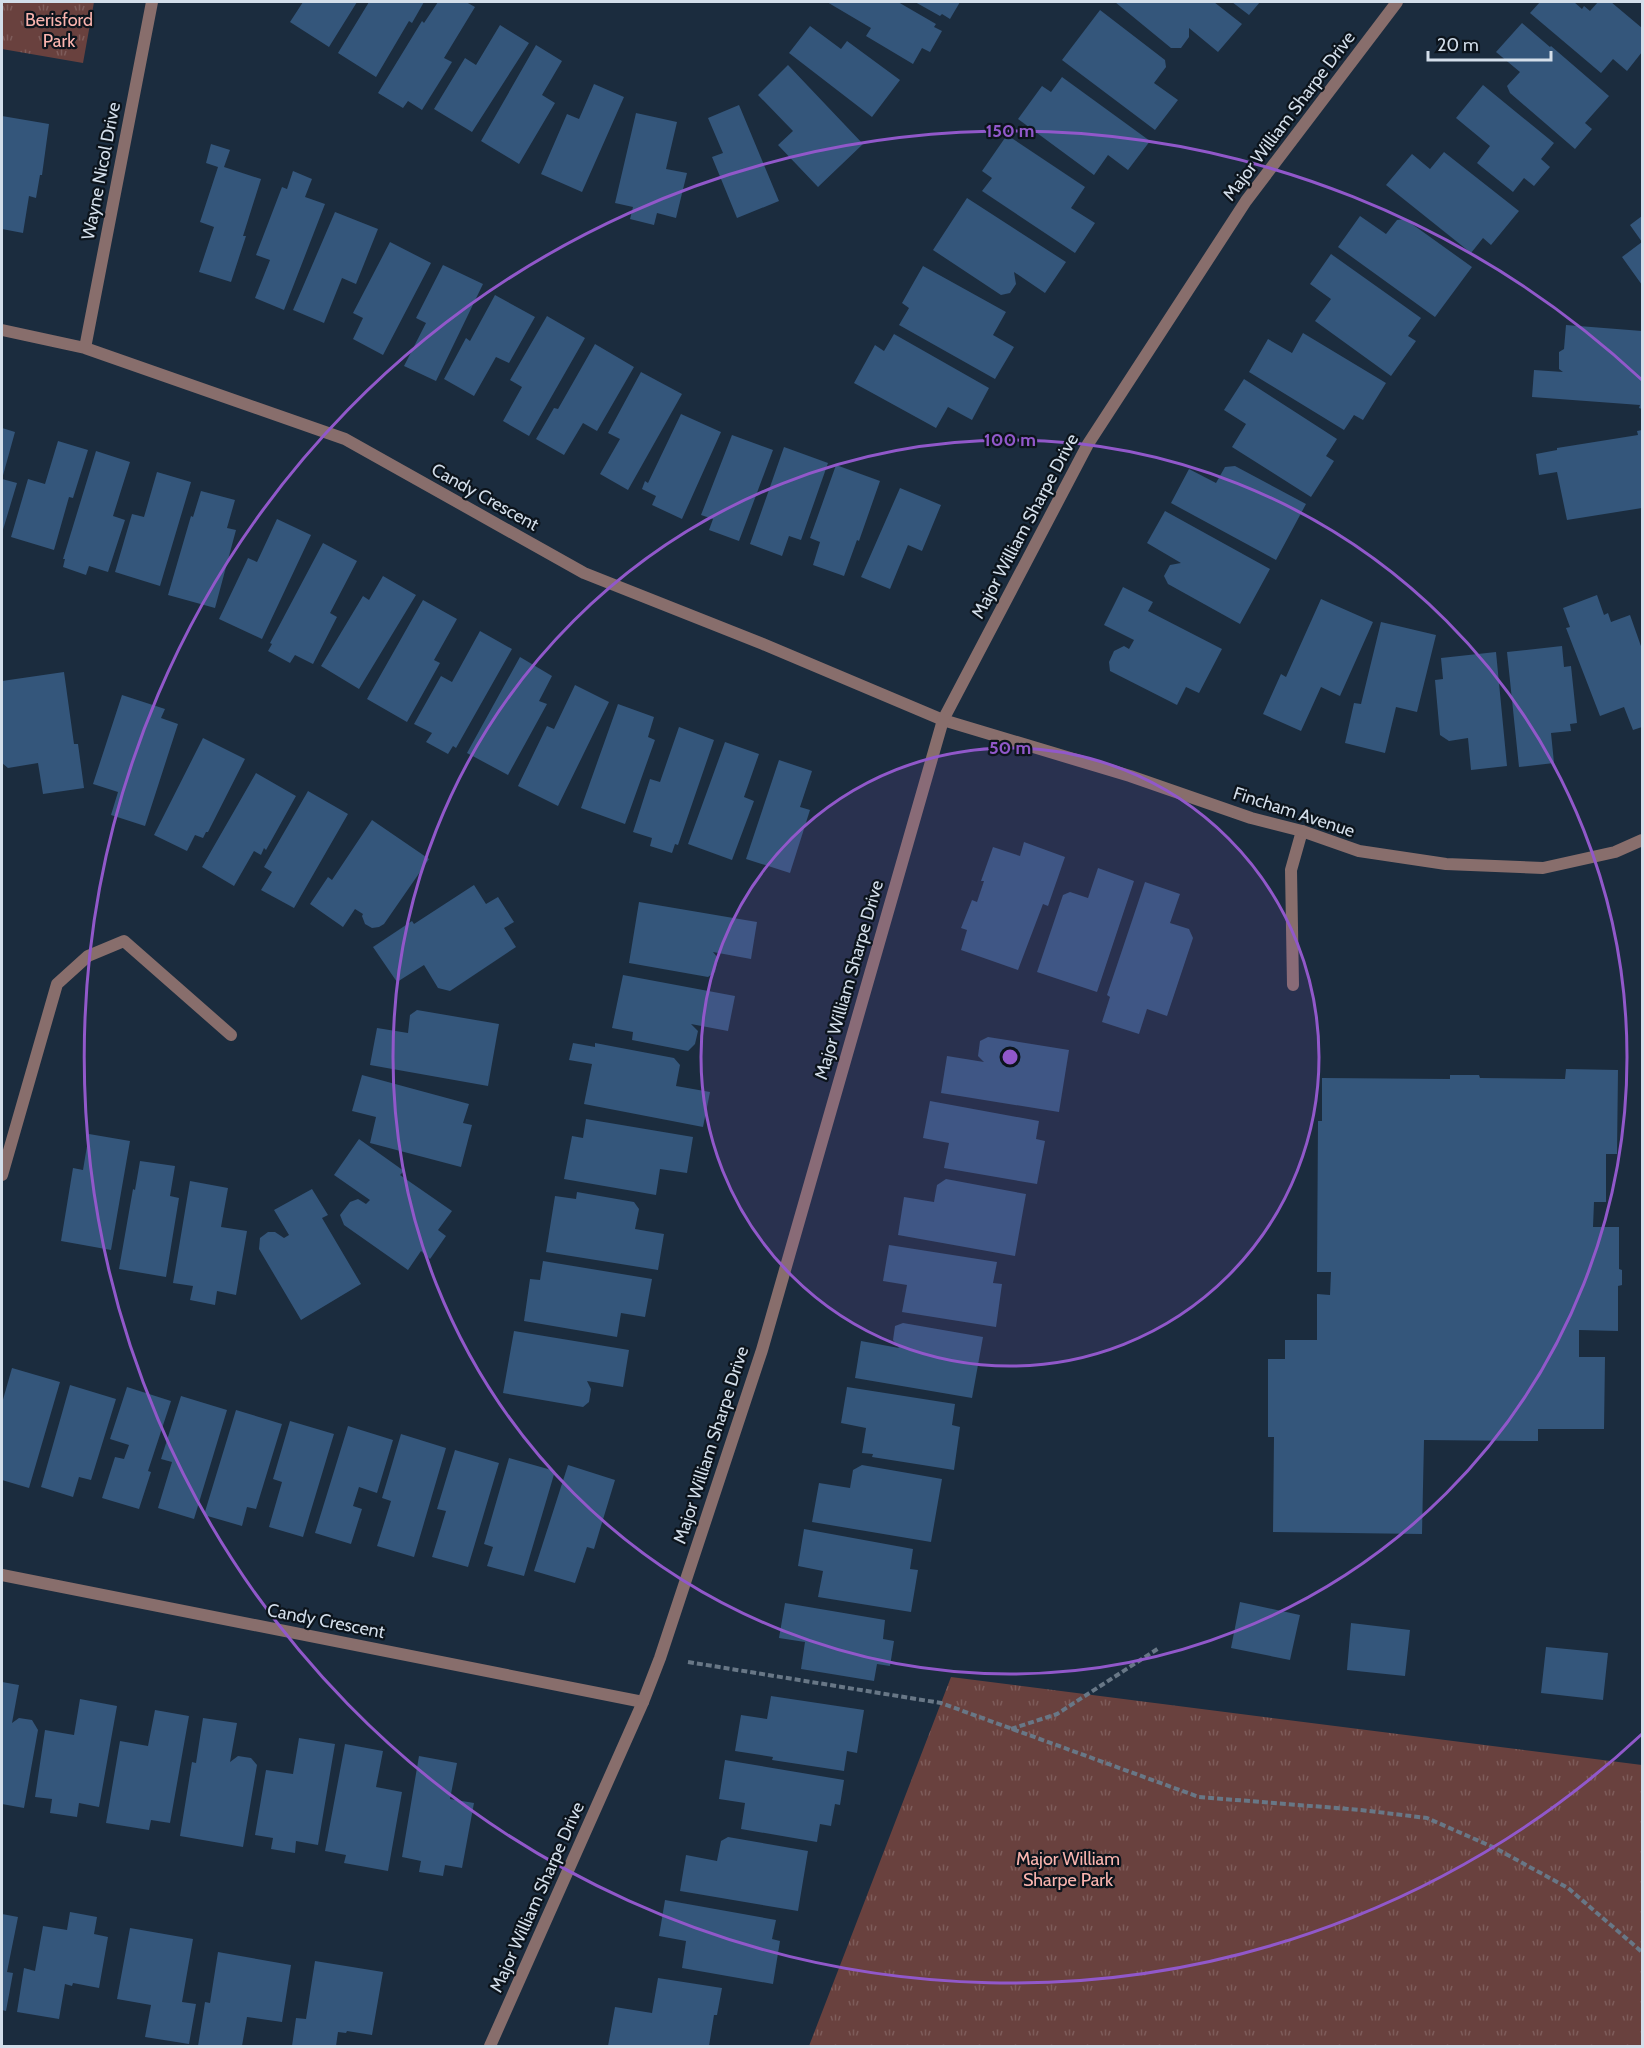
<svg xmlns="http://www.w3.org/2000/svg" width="1644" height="2048" viewBox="0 0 1644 2048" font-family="Cabin,sans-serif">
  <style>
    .grass { fill: url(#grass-tufts) }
    .building { fill: #34567b }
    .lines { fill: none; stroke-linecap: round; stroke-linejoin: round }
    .path { stroke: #687786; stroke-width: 4; stroke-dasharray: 6 3; stroke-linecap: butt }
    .service { stroke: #886e6c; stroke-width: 12 }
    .minor { stroke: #886e6c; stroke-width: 12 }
    .tertiary { stroke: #886e6c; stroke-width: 12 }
    .ring { fill: none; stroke: #9158ca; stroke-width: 3 }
    .labels { text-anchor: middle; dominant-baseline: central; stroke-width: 4.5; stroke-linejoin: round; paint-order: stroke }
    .park-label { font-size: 18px; fill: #fab4ae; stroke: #0c141c }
    .street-label { font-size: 18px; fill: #d3deea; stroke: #0c141c }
    .centre { fill: #9158ca; stroke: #0c141c; stroke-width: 3 }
    .ring-label { font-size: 18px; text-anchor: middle; font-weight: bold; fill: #9158ca; stroke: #0c141c; stroke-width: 4.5; stroke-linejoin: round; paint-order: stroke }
  </style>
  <defs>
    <pattern id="grass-tufts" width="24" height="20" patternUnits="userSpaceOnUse" patternTransform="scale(1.5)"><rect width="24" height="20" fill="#69413e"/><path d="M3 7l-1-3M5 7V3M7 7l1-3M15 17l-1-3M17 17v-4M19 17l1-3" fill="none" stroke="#7e5c5a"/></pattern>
  </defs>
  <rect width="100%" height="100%" fill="#1b2c3e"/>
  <path class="grass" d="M2,2h92l-11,61 -81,-14z
    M951,1677l691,88v281h-833z"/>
  <path class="building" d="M303,2h54l-28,45 -39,-25z
    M369,2h55l-12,21 -3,-2 -33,56 -38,-24z
    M438,2h28l9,5 -31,51 8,4 -30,48 -14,-9 -5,7 -25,-15 44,-72 2,2z
    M827,2h71l38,22 -2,3 8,4 -12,21 -8,-4 -9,16 -47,-28 5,-8z
    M915,2h45l-10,17 -8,-5 -2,2z
    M1115,2h99l28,22 -24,28 -29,-24v9l-8,11h-10z
    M1232,2h28l-11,13z
    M1540,2h34l8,7 2,-3 6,5 8,-9h13l31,26v24l-15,19 -14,-12 -12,14 -71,-60z
    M1100,10l65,50 1,7 -12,16 24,17 -23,30 -93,-70z
    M1522,23l28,24 1,-1 58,50 -24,27 7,6 -17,20 -65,-56 -3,-7 13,-14 -24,-20z
    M500,25l29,18 -57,89 -38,-23 31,-51 11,7z
    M810,26l31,23 6,-8 53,39 -28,37 -83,-64z
    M536,45l26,16 -20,34 13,8 -36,61 -38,-23z
    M788,65l75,79 -45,43 -40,-42 15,-14 -35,-36z
    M1062,77l88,64 -22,29 -20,-15 -14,20 -76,-56 24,-33 9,6z
    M594,84l30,13 -42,95 -41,-18 26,-60 12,5z
    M1483,85l71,58 -13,16 9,8 -16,19 -10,-8 -11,14 -36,-29 13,-17 -34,-28z
    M739,105l40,96 -42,17 -25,-61 11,-4 -15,-35z
    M636,113l41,9 -11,47 21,4 -11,45 -19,-5 -3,12 -24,-6 3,-12 -18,-4z
    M2,116l47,8 -7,51h-2l-4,23 -7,-2 -6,37 -21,-4z
    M1007,135l78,52 -14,21 24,15 -20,30 -93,-62 10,-13 -10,-7z
    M211,144l19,6 -6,17 37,12 -18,57h3l-15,46 -32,-10 15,-45 -14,-5 18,-55 -12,-4z
    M1444,152l75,59 -28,34 -8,-7 -12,15 -85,-68 26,-31 18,15z
    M293,171l19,8 -7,18 20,7 -41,106 -29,-12 15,-38 -14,-5 26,-68 5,2z
    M967,198l99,64 -21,31 -31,-21 2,12 -6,9 -9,2 -68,-45z
    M335,212l43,17 -22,55 -14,-6 -18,45 -31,-13z
    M1360,216l26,18 11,-14 8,-1 67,48 -37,50 -97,-70z
    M1642,216v69l-20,-28 20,-15 -12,-17z
    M390,242l41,21 -48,92 -30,-16 10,-21 -10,-5z
    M1331,254l90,64 -13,18 8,5 -25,35 -76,-55 16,-22 -21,-15z
    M443,265l40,19 -47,97 -32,-15 22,-43 -10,-5z
    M923,266l83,46 -13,23 21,12 -19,32 -96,-54 10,-17 -7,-5z
    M495,295l40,22 -26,46 -13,-6 -22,39 -30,-17 22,-41 4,3z
    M547,316l38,22 -56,98 -26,-15 19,-34 -12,-7z
    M1566,325l76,6v78l-3,-1 1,-3 -108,-8 2,-27 29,2 -4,-3v-17l5,-3z
    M1303,333l83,50 -23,37 -9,-5 -10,15 -95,-58 19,-33 24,14z
    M894,334l95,54 -17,32 -24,-13 -12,21 -82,-45 21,-38 9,6z
    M595,344l39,23 -37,64 -14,-8 -19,32 -28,-16 18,-31 4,1z
    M641,372l41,22 -54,96 -28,-16 20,-35 -12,-6z
    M1244,379l93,60 -11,17 8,5 -23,36 -79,-50 14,-23 -22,-14z
    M681,414l40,18 -39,87 -30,-14 4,-9 -14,-7 3,-8 3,2z
    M2,428l13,4 -13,47z
    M1642,430v78l-75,12 -10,-48 -18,3 -3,-21 21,-4v-2l81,-13 -1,-4z
    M732,435l41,15 -34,91 -30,-11 4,-11 -12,-4z
    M58,441l30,9 -15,48 -4,-1 -15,53 -43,-13 17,-58 17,5z
    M784,447l44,16 -27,77 -12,-4 -7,20 -32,-12z
    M96,451l34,11 -17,54 12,4 -17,52 -19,-6 -3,9 -23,-8 2,-8h-2z
    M836,465l44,16 -21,60 -2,-1 -13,36 -31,-11 7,-23 -10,-4z
    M1235,466l71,38 -30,56 -105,-57 18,-34 27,14 9,-16z
    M157,472l34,10 -31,104 -45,-14 17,-58 12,3z
    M2,479l15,4 -15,50z
    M900,488l41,17 -19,46 -14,-6 -18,44 -29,-12z
    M201,491l34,9 -8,28 9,2 -21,78 -47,-13 23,-79 2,1z
    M1165,511l105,58 -30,55 -72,-40 -4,-8 6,-11 11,-2 -34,-20z
    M277,519l34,16 -49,104 -43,-20 29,-61 9,4z
    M323,543l34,18 -27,52 7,4 -24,47 -18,-9 -5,8 -22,-12 4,-7 -2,-1z
    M383,576l33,19 -57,94 -38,-23 42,-70 6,4z
    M1123,587l30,15 -5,9 74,38 -23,44 -13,-6 -9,18 -67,-34 -1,-9 5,-11 10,-5 5,3 5,-9 -30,-15z
    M1597,595l7,20 4,-2 3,9 19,-7 12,34v78l-9,3 -9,-23 -24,9 -34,-88 4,-1 -7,-19z
    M1321,599l52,23 -33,74 -19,-9 -20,44 -38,-17 18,-40 5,3z
    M423,600l34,19 -23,41 6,3 -33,59 -40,-23z
    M1381,622l55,13 -19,77 -21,-5 -11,46 -40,-10 9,-40 7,1z
    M480,631l32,18 -56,99 -3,-2 -5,8 -22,-12 6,-9 -18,-9 27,-48 11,6z
    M1562,646l2,21 7,-1 6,57 -7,1 1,7 -20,2 3,30 -35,4 -12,-115z
    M1496,652l11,114 -36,4 -3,-32 -19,3 -9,-6 -5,-55 8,-1 -2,-21z
    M520,657l32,19 -13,25 8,3 -39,71 -41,-22z
    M64,672l10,72h4l6,44 -41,6 -5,-31 -30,5 -6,-5v-82z
    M575,685l34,17 -51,104 -40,-20 29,-60 7,3z
    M122,695l43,14 -4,9 17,6 -33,102 -34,-11 7,-23 -25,-8z
    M618,704l36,13 -6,20 7,3 -30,84 -44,-16z
    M679,727l35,13 -36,105 -3,-1 -3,9 -22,-7 2,-8 -19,-6 17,-53 10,3z
    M203,738l42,21 -37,73h-2l-3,6 -8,-3 -8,16 -33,-16z
    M725,742l34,12 -15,43 10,4 -22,59 -44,-16z
    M779,760l33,11 -12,36 10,3 -20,63 -44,-14z
    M256,773l40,23 -30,54 -2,-2 -3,7 -7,-4 -20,35 -32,-19z
    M308,791l40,23 -54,94 -33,-18 11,-18 -8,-5z
    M372,820l57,39 -45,65 -5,3 -7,1 -7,-4 -3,-8 1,-2 -8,-5 -12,18 -33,-23 18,-27 4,3z
    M1024,842l41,15 -17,49 -5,-2 -25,66 -57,-20 6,-20 -6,-2 11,-28 5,2 7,-21h-3l12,-34 27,9z
    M1098,868l36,13 -37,111 -60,-20 26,-77 7,-3 18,6z
    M1145,882l35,12 -10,29 19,6 4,9 -26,78 -20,-7 -8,25 -37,-12 8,-25 -3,-2z
    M474,885l12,19 12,-7 16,25 -10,6 12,19 -66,44 -12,-3 -14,-23 -27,17 -24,-35 39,-26 2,3z
    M639,902l118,20 -6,37 -38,-7 5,6 -3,14 -7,5 -79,-14z
    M623,975l112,21 -7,35 -37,-7 7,7 -3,13 -7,7 -56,-11 1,-8 -21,-4z
    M417,1010l82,14 -11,62 -118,-21 7,-37 31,5 2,-18z
    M988,1037l81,13 -10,62 -118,-19 6,-37 37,6 -6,-6 2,-15z
    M573,1043l22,4v-4l79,15 6,7 -4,21 34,6 -7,35 -119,-23 8,-40 -23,-4z
    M1566,1069l52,1 -1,84h-11v48h-12l-1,25h26v42l3,1v15l-4,1v45l-39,-1v27h26l-1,72h-66v12l-114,-1 -2,94 -149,-2 1,-95h-6v-78h17v-19h32v-46l13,1 1,-23h-14l1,-151h4v-43l128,1v-4h29l1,3 85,1z
    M362,1075l107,29 -6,19 9,2 -11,42 -91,-24 6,-26 -24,-6z
    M930,1101l109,20 -3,18 9,2 -8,43 -93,-16 5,-25 -26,-5z
    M586,1119l107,18 -6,36 -27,-4 -4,26 -92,-16 8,-43 11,2z
    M89,1134l41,7 -19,109 -50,-9 12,-73 10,2z
    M359,1139l45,32 -4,4 52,36 -14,19 8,6 -16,23 -9,-8 -13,19 -64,-45 -4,-10 10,-13 8,-3 8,5 4,-4 -36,-25z
    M140,1161l35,5 -5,30 9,2 -13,79 -47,-8 14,-80 2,1z
    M946,1179l80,15 -11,62 -117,-21 6,-38 30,5 3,-17z
    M190,1181l38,7 -7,39 26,4 -11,64 -19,-4 -2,14 -25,-5 3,-14 -20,-3z
    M312,1189l16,26 -6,3 39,66 -60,36 -42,-71 1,-11 8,-6h7l9,6 5,-3 -15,-25z
    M577,1192l57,10 5,7 -4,20 29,5 -6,36 -112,-18 9,-56 21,3z
    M889,1245l108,17 -4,21 9,1 -6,43 -94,-15 5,-27 -24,-4z
    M543,1261l109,18 -7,38 -24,-4 -4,24 -93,-16 6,-42 10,1z
    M903,1323l80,14 -11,61 -117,-20 6,-37 38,7 -6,-8 2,-14z
    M514,1331l115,19 -6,37 -36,-6 4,8 -2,13 -6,5 -80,-14z
    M12,1368l48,14 -31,106 -27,-8v-77z
    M70,1385l46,14 -25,81 -12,-3 -6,20 -32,-10z
    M127,1387l44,14 -23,70 3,1 -12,37 -37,-11 13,-41 9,2 5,-14 -19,-6z
    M847,1387l108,17 -3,21 8,2 -6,43 -82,-13 1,-3 -11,-1 4,-25 -25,-5z
    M181,1396l46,14 -33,109 -36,-11 14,-46 -11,-3z
    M236,1410l46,14 -26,85 -9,-2 -5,19 -38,-11z
    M290,1421l44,13 -31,103 -34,-10 13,-45 -9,-3z
    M348,1426l45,14 -16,53 -18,-6 -6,19 9,3 -11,35 -36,-11z
    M401,1434l45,14 -32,109 -37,-11 14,-45 -9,-3z
    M455,1450l44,13 -31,104 -36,-10 14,-46 -9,-2z
    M509,1458l46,13 -31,105 -37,-10 6,-19 -9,-3z
    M568,1465l47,15 -21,69 -7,-2 -12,36 -41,-12z
    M862,1465l80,14 -11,63 -119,-20 7,-39 31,5 3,-18z
    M804,1529l109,20 -3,20 8,1 -7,42 -93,-15 5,-26 -25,-5z
    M1240,1602l60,13 -10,45 -59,-12z
    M785,1603l100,17 -2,19 11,2 -4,25 -13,-2 -3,17 -73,-12 4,-27 -26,-4z
    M1351,1623l59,7 -5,46 -58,-6z
    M1546,1647l62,6 -5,47 -62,-7z
    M2,1682l17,3 -7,38 7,-5 13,2 6,10 -14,78 -22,-4z
    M771,1696l93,14 -7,43 -10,-2 -3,20 -72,-11 1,-3 -38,-6 6,-36 26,4z
    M80,1699l37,7 -18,101 -20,-4 -2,14 -27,-4 2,-14 -17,-2 10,-67 29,5z
    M155,1710l34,6 -19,107 -19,-3 -2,10 -43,-7 14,-82 28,5z
    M203,1718l34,5 -7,39 8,-6 13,2 6,7 -14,82 -63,-11 12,-74 4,1z
    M299,1738l36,6 -17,101 -22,-4 -1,12 -24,-4 2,-11 -18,-3 11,-65 27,4z
    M345,1744l38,7 -7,36 26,5 -14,79 -44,-8 2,-8 -21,-4z
    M419,1756l38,7 -7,36 24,4 -12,65 -17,-3 -2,11 -24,-4 2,-11 -19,-4z
    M725,1760l119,20 -4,25 -5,-1 -4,22 -11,-2 -3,18 -76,-13 4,-26 -26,-4z
    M728,1837l80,14 -10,60 -118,-20 6,-36 31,6 4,-20z
    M665,1900l111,20 -4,19 8,2 -7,43 -91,-16 4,-27 -27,-5z
    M70,1912l27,5 -3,17 14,3 -9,51 -26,-5 -1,3 -7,-2 -6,35 -42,-7 7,-44 11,3 8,-45 24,4z
    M2,1914l16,3 -11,55 6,1 -7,38 -4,-1z
    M130,1928l63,11 -11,63 14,2 -7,40 -44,-7 6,-32 -34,-6z
    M218,1952l73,13 -9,57 -35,-5 -5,29h-44l7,-44 5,1z
    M315,1961l68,11 -11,63 -25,-4 -1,2 -8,-1 -2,14h-44l4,-28 10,1z
    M658,1978l64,10 -5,27h-3l-5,31h-101l7,-39 37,6z"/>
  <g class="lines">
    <path class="path" d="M688,1662l253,41 258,94 162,13 66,8 68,30 73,40 74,64
      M1011,1729l46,-15 102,-66"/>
    <path class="service" d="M1293,985l-2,-115 11,-39"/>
    <path class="minor" d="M2,330l83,18 260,91 239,134 179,71 180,76 187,56 121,42 51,13 57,20 87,13 97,4 72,-16 27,-12
      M85,348l67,-346
      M2,1175l55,-191 31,-28 36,-15 107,94
      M2,1575l641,127"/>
    <path class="tertiary" d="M490,2046l153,-344 17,-44 102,-308 181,-630 145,-276 158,-243 151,-199"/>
  </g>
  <circle cx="1010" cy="1057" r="309" fill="#9158ca" fill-opacity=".12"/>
  <g class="ring">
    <circle cx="1010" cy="1057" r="309"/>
    <circle cx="1010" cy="1057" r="617"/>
    <path d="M1642 1734A926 926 0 1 1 1642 380"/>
  </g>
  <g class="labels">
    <g class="park-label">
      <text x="59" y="20">Berisford<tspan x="59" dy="21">Park</tspan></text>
      <text x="1068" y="1859">Major William<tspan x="1068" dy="21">Sharpe Park</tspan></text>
    </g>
    <g class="street-label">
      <text transform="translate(1289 116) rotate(-53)">Major William Sharpe Drive</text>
      <text transform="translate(101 171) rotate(-79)">Wayne Nicol Drive</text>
      <text transform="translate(485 497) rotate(29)">Candy Crescent</text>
      <text transform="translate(1025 526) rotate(-62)">Major William Sharpe Drive</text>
      <text transform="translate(1294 812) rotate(18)">Fincham Avenue</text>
      <text transform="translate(849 980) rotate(-74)">Major William Sharpe Drive</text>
      <text transform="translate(711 1445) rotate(-72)">Major William Sharpe Drive</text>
      <text transform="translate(326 1621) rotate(11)">Candy Crescent</text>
      <text transform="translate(537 1897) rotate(-66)">Major William Sharpe Drive</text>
    </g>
  </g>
  <circle cx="1010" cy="1057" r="9" class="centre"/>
  <g class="ring-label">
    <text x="1010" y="137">150 m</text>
    <text x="1010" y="446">100 m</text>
    <text x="1010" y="754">50 m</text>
  </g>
  <rect width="1644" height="2048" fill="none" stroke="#d3deea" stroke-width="6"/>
  <path d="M1428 51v9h123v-9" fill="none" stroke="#d3deea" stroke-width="3"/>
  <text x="1437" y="51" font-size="18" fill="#d3deea" stroke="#0c141c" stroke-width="4.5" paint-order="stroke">20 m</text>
</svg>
